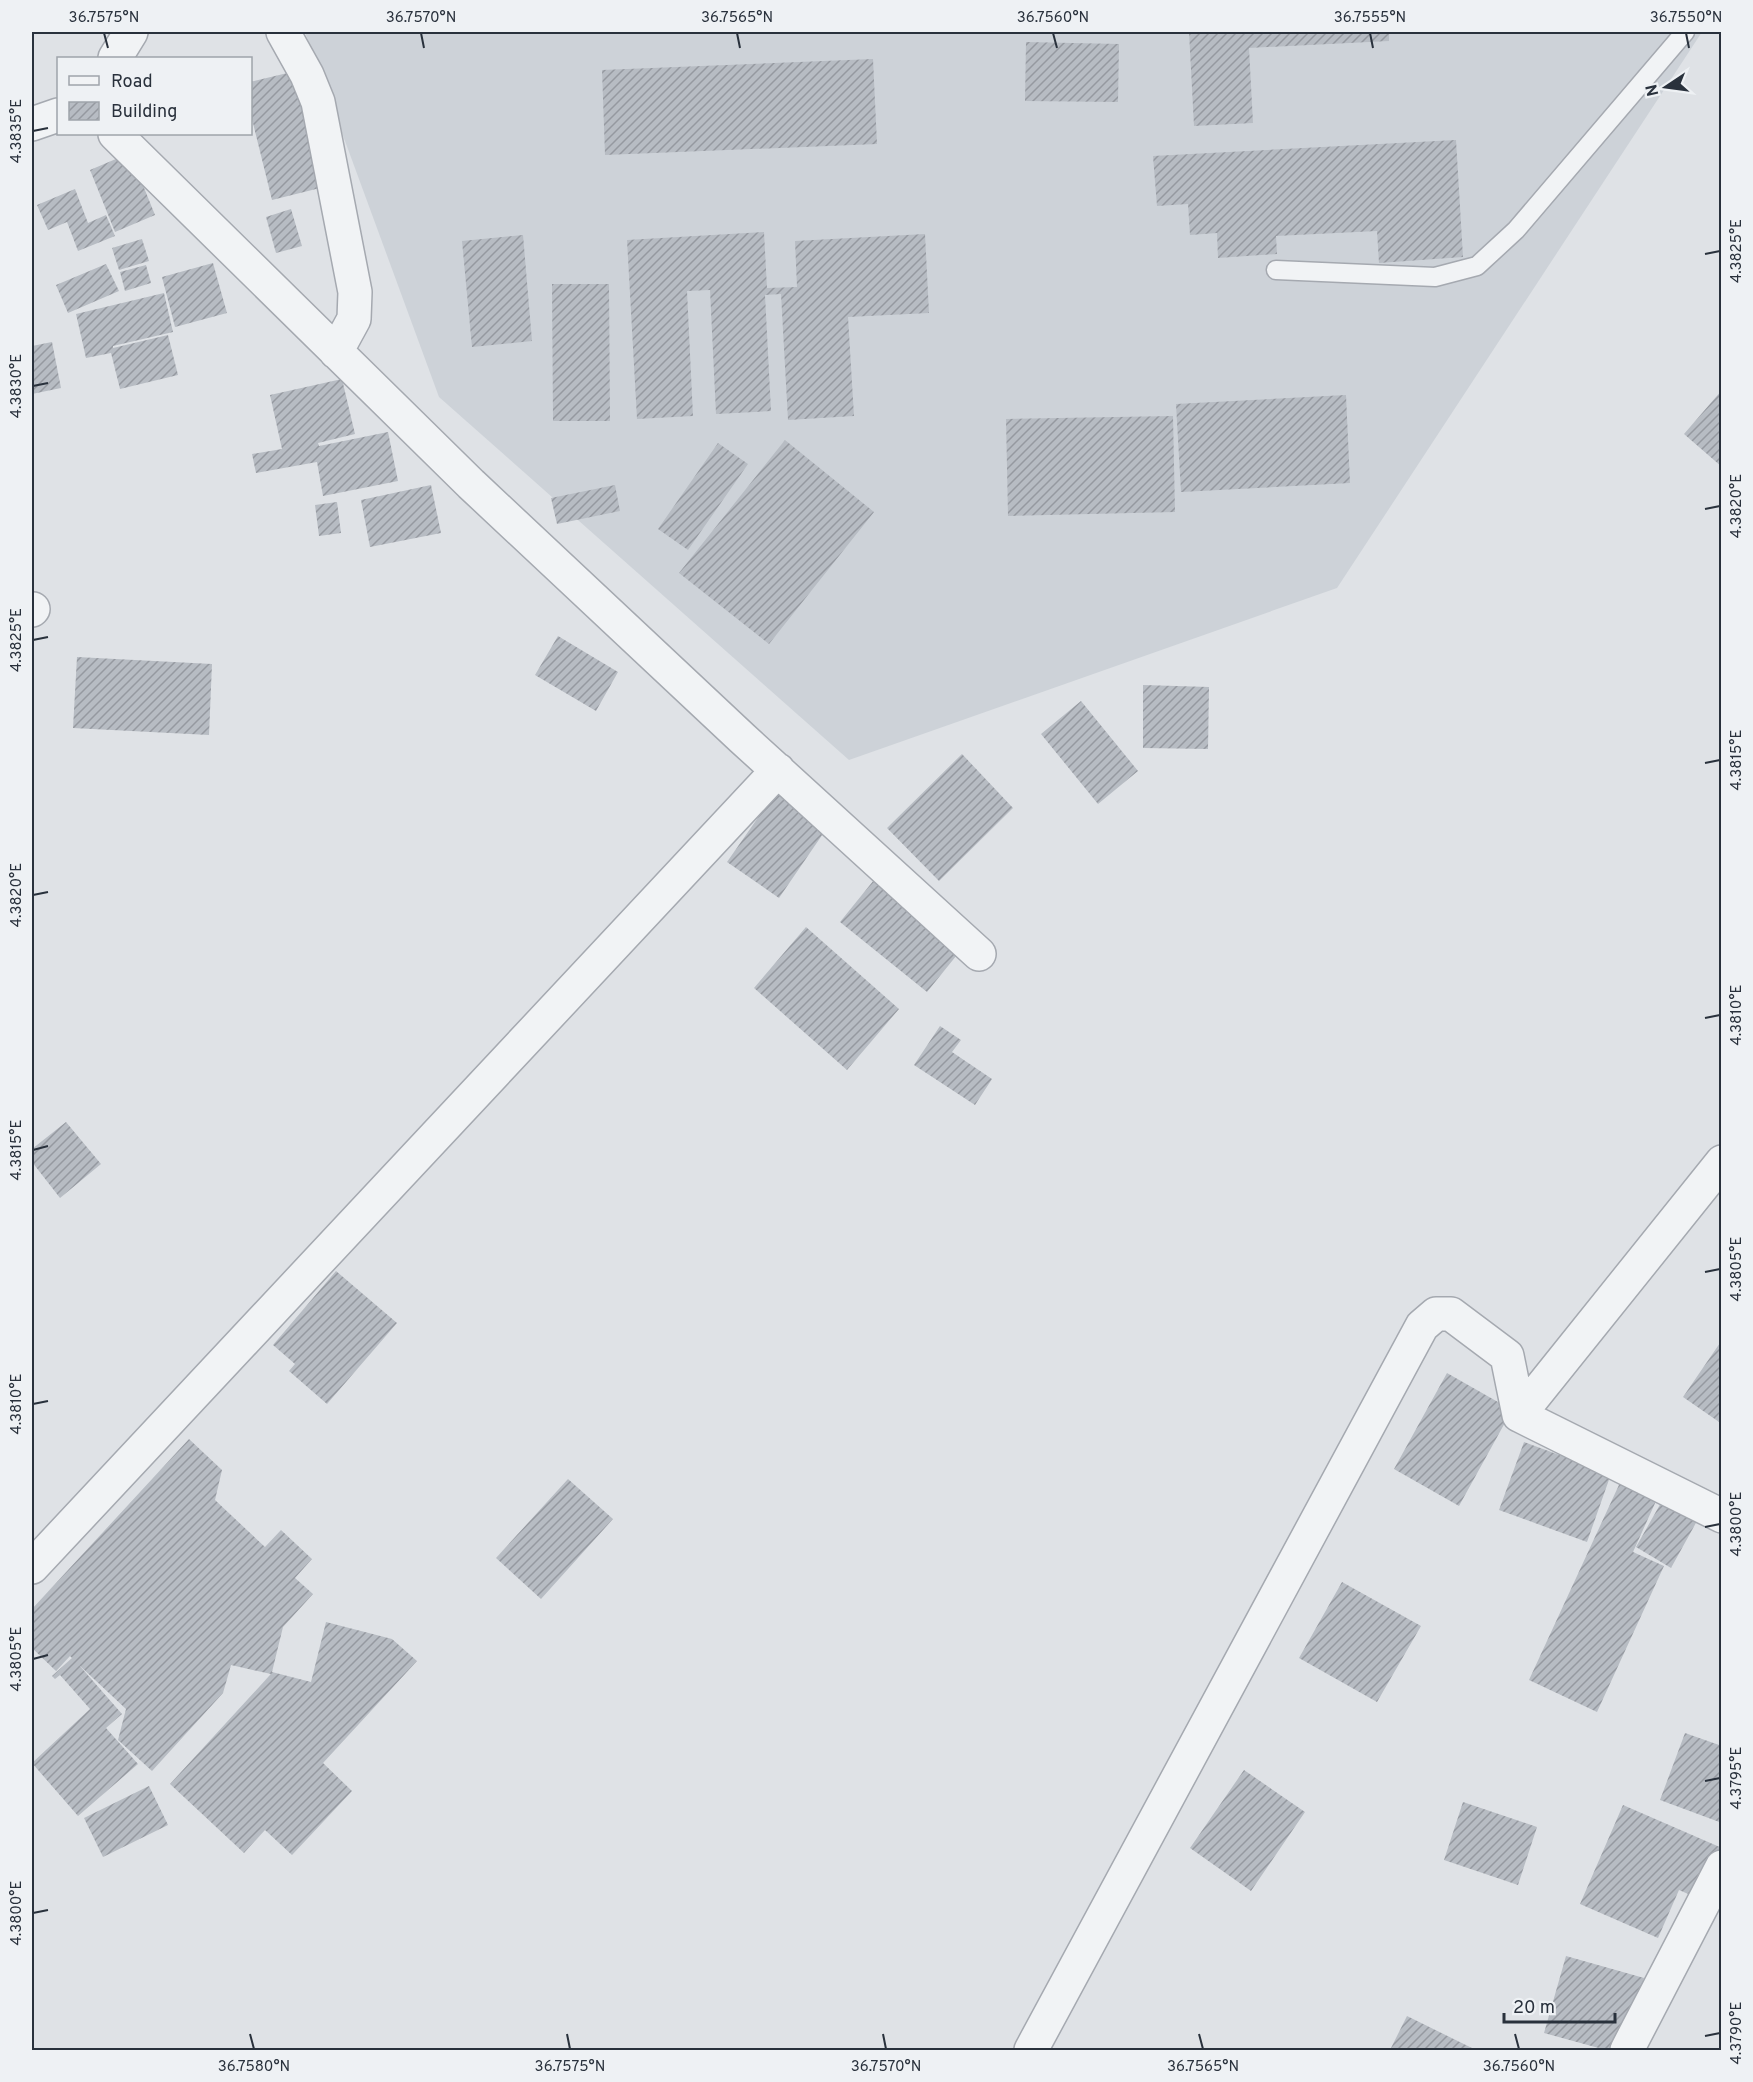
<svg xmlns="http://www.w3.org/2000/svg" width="1753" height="2082" viewBox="0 0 1753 2082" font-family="Overpass,sans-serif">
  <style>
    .built { fill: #cdd2d8 }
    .building { fill: url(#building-hatch) }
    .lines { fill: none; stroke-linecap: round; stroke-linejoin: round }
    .service-casing { stroke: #a5a9b0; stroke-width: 21 }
    .minor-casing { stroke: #a5a9b0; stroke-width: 36 }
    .service { stroke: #f1f3f5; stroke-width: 18 }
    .minor { stroke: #f1f3f5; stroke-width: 33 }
    .ticks { fill: none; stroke: #29313c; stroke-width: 2 }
    .neatline { fill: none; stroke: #29313c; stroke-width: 2 }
    .ticks-label { font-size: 15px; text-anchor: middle; fill: #29313c }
  </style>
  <defs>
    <pattern id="building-hatch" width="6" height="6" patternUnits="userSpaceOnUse" patternTransform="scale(1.5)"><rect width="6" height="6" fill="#b7bcc3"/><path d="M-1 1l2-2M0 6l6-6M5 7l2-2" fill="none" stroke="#9599a0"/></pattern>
  </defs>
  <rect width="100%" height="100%" fill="#dfe2e6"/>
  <path class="built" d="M305,32h1397l-365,556 -488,172 -410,-363z"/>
  <path class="building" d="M1189,32h200v9l-140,7 4,75 -59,3z
    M1026,42l93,2 -1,58 -93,-1z
    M873,59l4,85 -272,11 -3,-85z
    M300,70l28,116 -56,14 -22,-89v-29z
    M1456,140l7,117 -84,6 -2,-32 -101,5 1,18 -59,4 -1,-25 -27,2 -2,-31 -31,2 -4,-50z
    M130,153l25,62 -40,17 -25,-62z
    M75,189l13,34 18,-8 9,21 -37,15 -11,-29 -19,8 -11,-25z
    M291,209l11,37 -26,7 -10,-36z
    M764,232l3,56 30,-1 -2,-46 130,-7 4,79 -81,4 6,99 -66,4 -7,-126 -16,1 6,116 -55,3 -6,-124 -23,1 6,125 -56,3 -10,-179z
    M523,235l9,106 -60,6 -10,-106z
    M142,239l7,22 -30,9 -7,-22z
    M213,263l14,50 -52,14 -13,-50z
    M106,264l13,27 -51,22 -12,-28z
    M146,265l5,18 -26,8 -5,-19z
    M552,284h57l1,137h-57z
    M164,293l9,39 -60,14v2l55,-13 10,40 -58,14 -9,-36 -25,5 -10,-44z
    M52,342l9,46 -29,6v-48z
    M342,379l13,55 -37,9 1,3 69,-14 10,49 -75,15 -6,-34 -61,11 -4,-19 30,-5 -12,-54z
    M1722,390v77l-38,-33z
    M1346,395l4,88 -169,9 -5,-88z
    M1173,416l2,96 -167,4 -2,-97z
    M785,440l89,72 -105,132 -90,-71z
    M718,443l30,21 -60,86 -30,-21z
    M431,485l10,48 -71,14 -9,-47z
    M615,485l5,26 -63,13 -6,-26z
    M337,502l4,31 -22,3 -4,-31z
    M558,636l60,36 -22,39 -61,-36z
    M77,657l135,7 -3,71 -136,-7z
    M1143,685l66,2 -1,62 -65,-1z
    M1081,701l57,70 -40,33 -57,-70z
    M962,754l51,54 -74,73 -52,-53z
    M789,773l51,36 -61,89 -52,-36z
    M878,875l87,70 -38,47 -87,-70z
    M806,927l93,82 -52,61 -93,-82z
    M940,1026l21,14 -9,12 40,27 -17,26 -61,-40z
    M66,1122l35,42 -41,34 -28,-36v-13z
    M336,1271l61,52 -70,81 -38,-33 6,-7 -22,-19z
    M1722,1340v84l-39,-27z
    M1447,1373l65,37 -53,96 -65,-37z
    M189,1439l33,31 -7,30 50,47 16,-17 31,29 -17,19 18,16 -30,33 -11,45 39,10 15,-60 66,17 25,22 -94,102 29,28 -60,64 -27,-25 -21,23 -74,-69 101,-110 -40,-9 -8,28 -71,78 -34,-31 8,-31 -47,-44 43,49 -16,14 32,36 -60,52 -46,-53 58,-54 -30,-34 -5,4 -3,-3 20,-18 -2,-2 -14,15 -24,-23v-39z
    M1524,1442l87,32 -24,68 -88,-32z
    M1624,1474l37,16 -28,62 31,14 -67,146 -68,-32z
    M568,1479l45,40 -72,80 -45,-41z
    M1662,1501l35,20 -26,47 -35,-21z
    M1342,1582l79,44 -44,76 -78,-44z
    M1685,1733l37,13v77l-62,-23z
    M1244,1770l61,42 -54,79 -61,-43z
    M149,1786l19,39 -65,32 -19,-39z
    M1463,1802l74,25 -19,58 -74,-25z
    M1623,1805l99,43v7l-20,45 -23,-10 -21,48 -78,-34z
    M1566,1956l78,22 -21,72h-17l-62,-17z
    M1407,2016l69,34h-86z"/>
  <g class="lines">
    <defs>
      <path id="service" d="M1276,270l159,7 42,-11 39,-36 169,-198"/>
      <path id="minor" d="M283,32l24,43 11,27 37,190 -1,27 -18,33
        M115,58l16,-26
        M32,124l26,-9
        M115,134l356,350 271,254 237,216
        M32,610l1,-1
        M1519,1415l203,-253
        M1519,1415l203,101
        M32,1567l746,-797
        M1031,2050l391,-724 14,-12h15l56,42 12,59
        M1627,2050l95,-183"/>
    </defs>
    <use href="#service" class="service-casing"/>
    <use href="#minor" class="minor-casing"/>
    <use href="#service" class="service"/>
    <use href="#minor" class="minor"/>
  </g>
  <path class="ticks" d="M104,33l4,15M421,33l3,15M737,33l3,15M1053,33l4,15M1370,33l3,15M1686,33l3,15M33,131l15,-3M1705,254l15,-3M33,386l15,-3M1705,509l15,-3M33,640l15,-3M1705,763l15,-3M33,895l15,-3M1705,1018l15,-3M33,1150l15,-4M1705,1272l15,-3M33,1404l15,-3M1705,1527l15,-3M33,1659l15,-4M1705,1781l15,-3M33,1913l15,-3M250,2034l4,15M567,2034l3,15M883,2034l3,15M1199,2034l4,15M1515,2034l4,15M1705,2036l15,-3"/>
  <rect width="1753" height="2082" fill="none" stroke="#eef1f4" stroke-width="66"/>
  <rect x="57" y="57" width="195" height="78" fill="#eef1f4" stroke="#9fa4aa" stroke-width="1.5"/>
  <rect x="69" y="76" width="30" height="9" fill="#f1f3f5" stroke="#9fa4aa" stroke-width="1.5"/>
  <text x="111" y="87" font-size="18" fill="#29313c">Road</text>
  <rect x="69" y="102" width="30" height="18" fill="url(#building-hatch)" stroke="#9fa4aa" stroke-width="1.5"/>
  <text x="111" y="117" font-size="18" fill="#29313c">Building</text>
  <g transform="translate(1666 87) rotate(257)" stroke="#eef1f4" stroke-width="4.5" paint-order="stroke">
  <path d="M0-4.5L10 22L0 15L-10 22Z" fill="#29313c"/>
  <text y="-9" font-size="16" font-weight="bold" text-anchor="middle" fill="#29313c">N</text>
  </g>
  <path d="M1504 2013v9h111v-9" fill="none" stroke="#29313c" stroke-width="3"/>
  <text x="1513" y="2013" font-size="18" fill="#29313c" stroke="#eef1f4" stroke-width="4.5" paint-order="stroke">20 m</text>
  <rect x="33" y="33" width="1687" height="2016" class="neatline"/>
  <g class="ticks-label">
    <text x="104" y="22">36.7575°N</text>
    <text x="421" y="22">36.7570°N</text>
    <text x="737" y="22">36.7565°N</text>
    <text x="1053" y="22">36.7560°N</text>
    <text x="1370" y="22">36.7555°N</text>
    <text x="1686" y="22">36.7550°N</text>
    <text transform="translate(16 131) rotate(-90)" y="5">4.3835°E</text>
    <text transform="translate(1736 251) rotate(-90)" y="5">4.3825°E</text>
    <text transform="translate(16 386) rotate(-90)" y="5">4.3830°E</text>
    <text transform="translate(1736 506) rotate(-90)" y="5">4.3820°E</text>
    <text transform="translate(16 640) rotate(-90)" y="5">4.3825°E</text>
    <text transform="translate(1736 760) rotate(-90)" y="5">4.3815°E</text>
    <text transform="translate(16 895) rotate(-90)" y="5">4.3820°E</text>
    <text transform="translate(1736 1015) rotate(-90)" y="5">4.3810°E</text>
    <text transform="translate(16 1150) rotate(-90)" y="5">4.3815°E</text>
    <text transform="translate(1736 1269) rotate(-90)" y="5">4.3805°E</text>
    <text transform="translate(16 1404) rotate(-90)" y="5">4.3810°E</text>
    <text transform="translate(1736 1524) rotate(-90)" y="5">4.3800°E</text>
    <text transform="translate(16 1659) rotate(-90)" y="5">4.3805°E</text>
    <text transform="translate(1736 1778) rotate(-90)" y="5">4.3795°E</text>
    <text transform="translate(16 1913) rotate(-90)" y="5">4.3800°E</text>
    <text transform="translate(1736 2033) rotate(-90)" y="5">4.3790°E</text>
    <text x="254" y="2071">36.7580°N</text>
    <text x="570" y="2071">36.7575°N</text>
    <text x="886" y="2071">36.7570°N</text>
    <text x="1203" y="2071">36.7565°N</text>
    <text x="1519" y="2071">36.7560°N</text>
  </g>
</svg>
